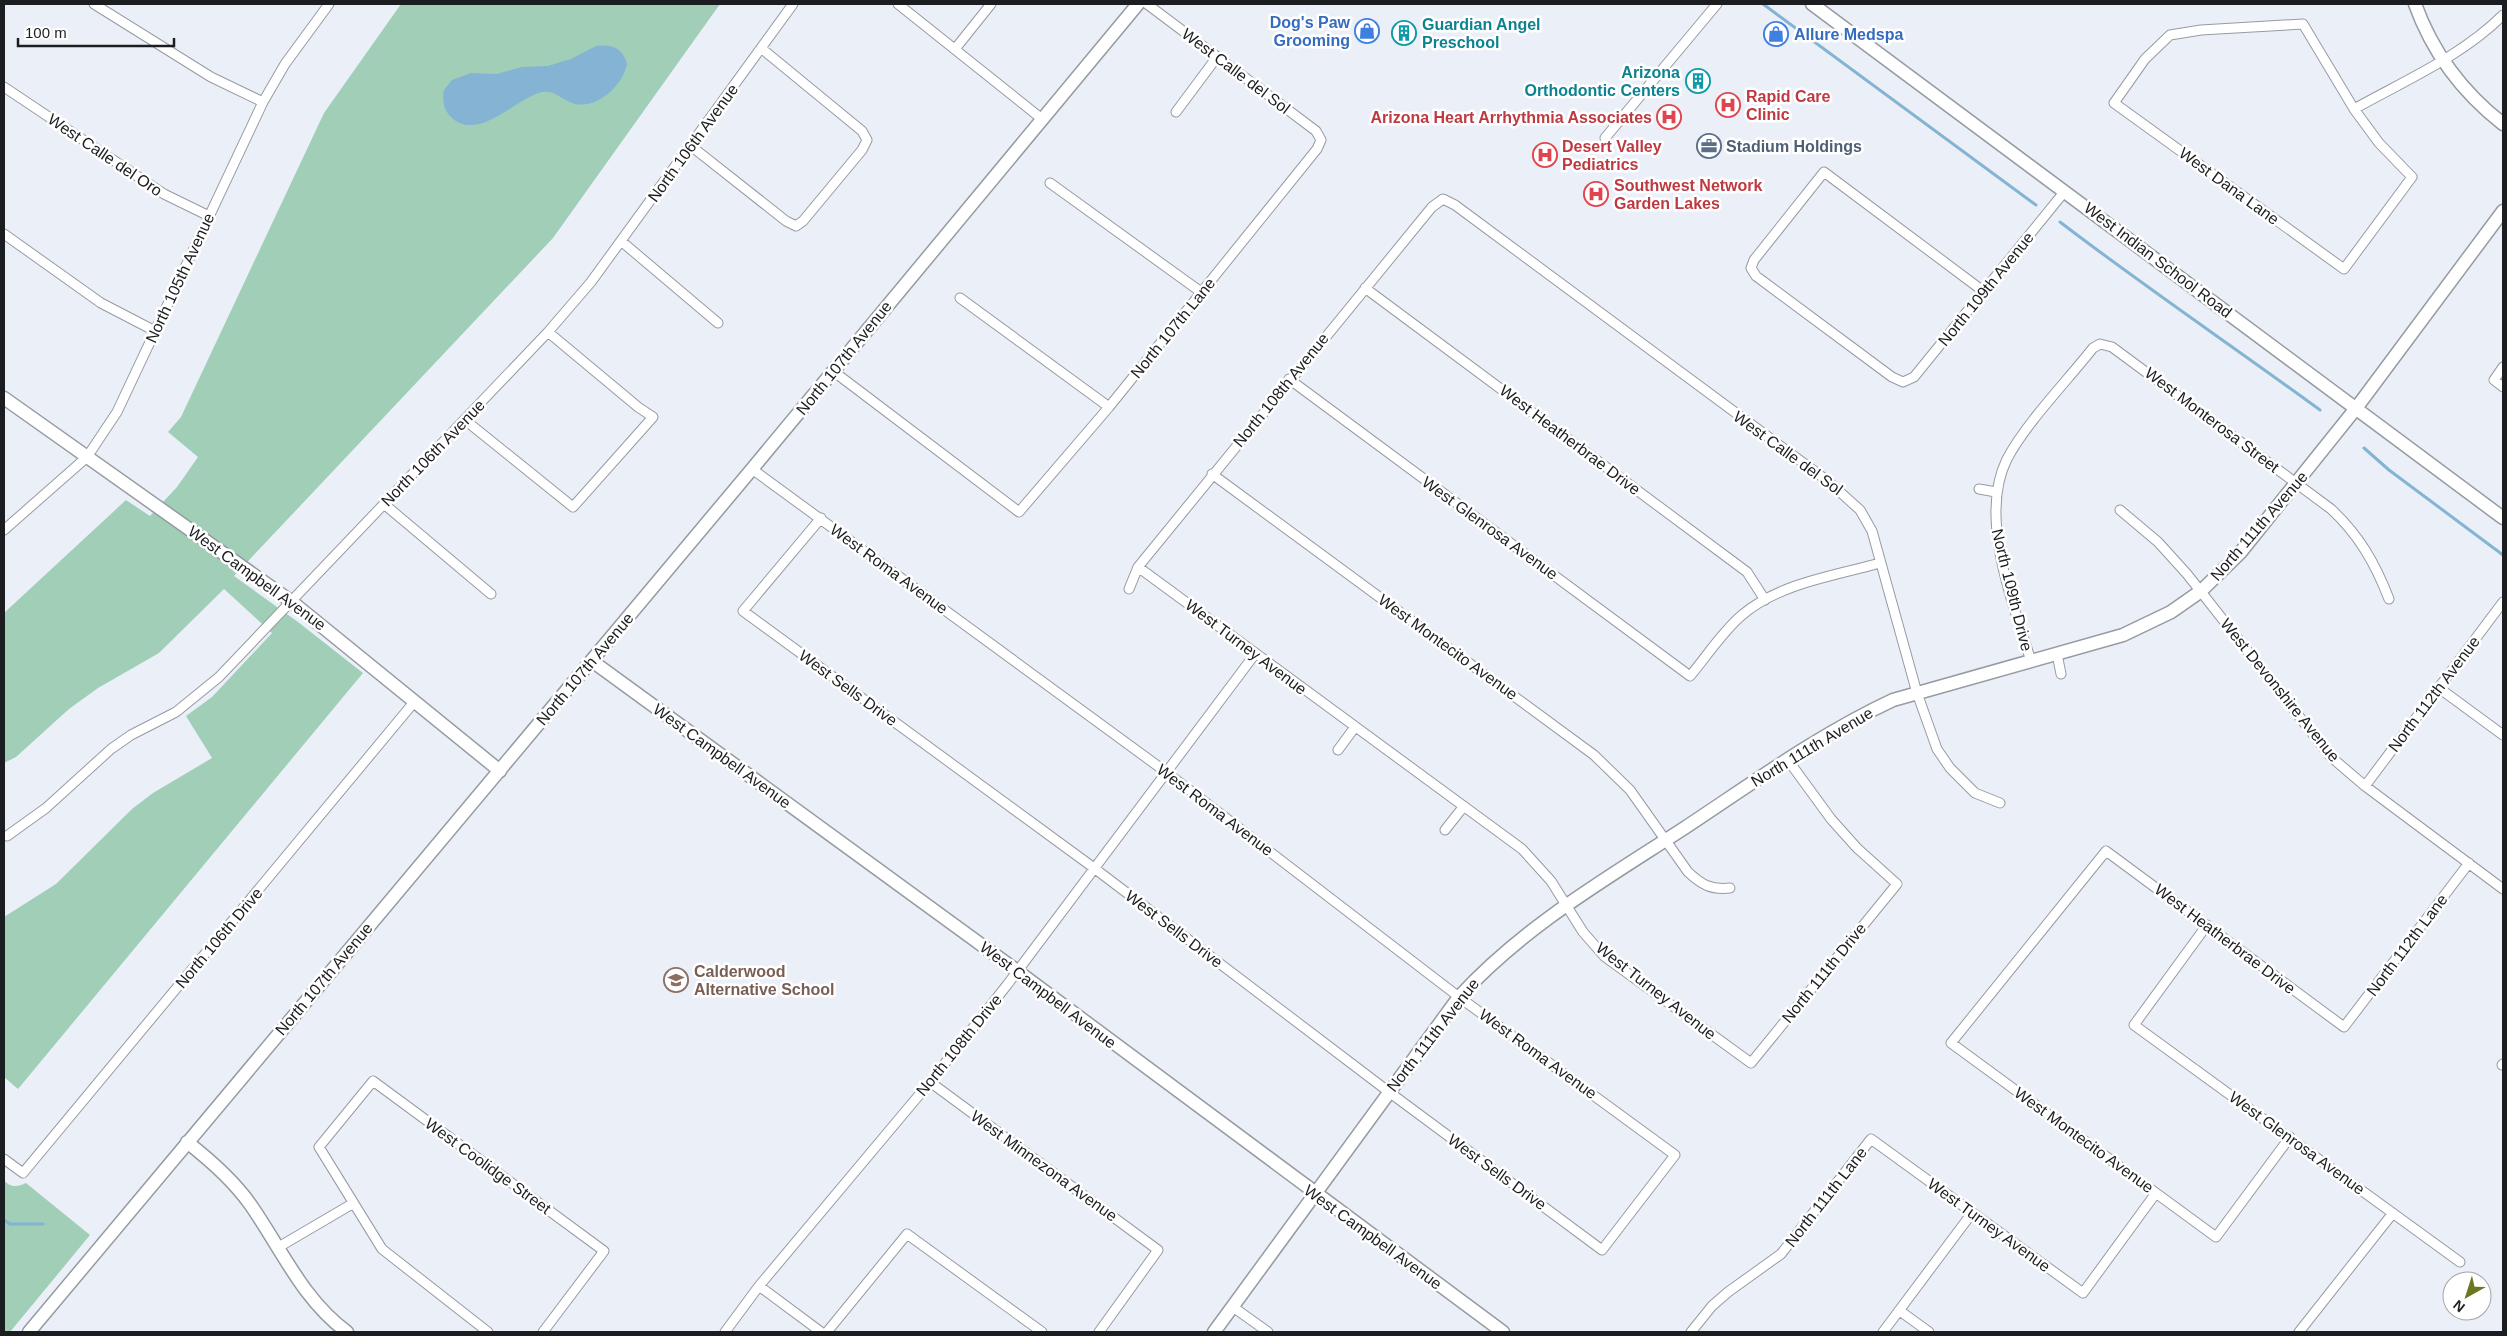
<svg xmlns="http://www.w3.org/2000/svg" width="2507" height="1336" viewBox="0 0 2507 1336" font-family="Helvetica,sans-serif">
  <style>
    .green { fill: #a0ceb7 }
    .water { fill: #84b3d3 }
    .lines { fill: none; stroke-linecap: round; stroke-linejoin: round }
    .stream { stroke: #84b3d3; stroke-width: 3 }
    .street-casing { stroke: #969ba2; stroke-width: 11 }
    .secondary-casing { stroke: #969ba2; stroke-width: 15 }
    .street { stroke: #fff; stroke-width: 9 }
    .secondary { stroke: #fff; stroke-width: 12 }
    .labels { text-anchor: middle; dominant-baseline: central; stroke-width: 5; stroke-linejoin: round; paint-order: stroke }
    .shop-label { font-size: 16px; font-weight: bold; fill: #366cbe; stroke: #fff; text-anchor: end }
    .culture-label { font-size: 16px; font-weight: bold; fill: #0d838f; stroke: #fff; text-anchor: start }
    .street-label { font-size: 16px; fill: #1c1d20; stroke: #fff }
    .health-label { font-size: 16px; font-weight: bold; fill: #be3a42; stroke: #fff; text-anchor: start }
    .service-label { font-size: 16px; font-weight: bold; fill: #4e5e75; stroke: #fff; text-anchor: start }
    .education-label { font-size: 16px; font-weight: bold; fill: #785e54; stroke: #fff; text-anchor: start }
  </style>
  <rect width="100%" height="100%" fill="#ebf0f8"/>
  <path class="green" d="M401,4h319l-167,234 -319,338 64,46 65,51 -345,416 -14,-12v-160l52,-33 76,-75 21,-16 59,-35 -26,-42 26,-19 60,-64 -48,-44 -65,64 -61,35 -29,21 -53,48 -12,6v-150l122,-113 24,16 27,-29 21,-30 -30,-25 13,-15 143,-304z
    M4,1180c6,8 14,7 22,3l64,52 -80,97h-6z"/>
  <path class="water" d="M596,46c16,-2 27,2 31,18 -4,22 -33,49 -57,38 -10,-4 -16,-12 -28,-10 -26,6 -63,50 -90,26 -8,-7 -10,-17 -8,-28l8,-10 19,-7 26,1 25,-7 26,-1 23,-7z"/>
  <g class="lines">
    <path class="stream" d="M1763,4l273,201
      M2060,222c85,65 174,125 260,188
      M2364,448l25,22 114,85
      M4,1220l6,4h33"/>
    <defs>
      <path id="street" d="M94,4l117,73 52,25
        M898,4l144,115
        M2303,24l51,85 25,34 33,34 -68,92 -230,-166 31,-44 25,-24 31,-5z
        M955,49l36,-45
        M4,87l160,107 45,22
        M2354,109c50,-28 108,-53 149,-94
        M1176,112l41,-55
        M1605,138l112,-134
        M691,146l95,75 10,5 7,-5 59,-71 5,-10 -5,-9 -101,-83
        M1050,183l151,109
        M4,234l97,69 54,28
        M621,241l97,82
        M1365,288l382,284 18,28
        M1983,291l-159,-119 -70,88 -3,8 5,8 136,101 11,5 11,-5 151,-186
        M960,298l149,109
        M2503,367l-9,13 9,7
        M833,371l186,141 90,-105 208,-258 4,-9 -5,-9 -169,-127
        M1289,379l401,297c17,-20 32,-44 52,-61 38,-32 92,-39 138,-52
        M465,420l108,87 80,-90 -15,-10 -90,-75
        M752,469l414,303 293,225 216,158 -73,95 -213,-158 -295,-224 -351,-257 78,-93
        M1212,474l382,281 36,35 58,82c14,13 23,18 42,16
        M1979,489l17,3
        M384,504l107,90
        M2120,510l38,32 29,32 144,183 34,29 138,103
        M4,530l83,-73 30,-45 146,-310 22,-38 44,-60
        M1138,567l384,282 29,32 32,51 21,24 147,107 146,-179 -40,-36 -26,-29 -43,-59
        M1129,589l9,-22 294,-360 11,-8 12,6 374,277 31,28 12,21 45,162 20,56 13,19 25,25 25,10
        M2057,654l4,20
        M2031,661c-18,-58 -53,-144 -24,-202 19,-36 60,-78 86,-111l7,-4 12,3 219,162c28,26 44,54 58,90
        M2439,688l64,47
        M1338,750l17,-23
        M2365,786l138,-184
        M1445,830l19,-24
        M7,836l39,-28 65,-59 20,-14 45,-23 43,-35 329,-345 43,-50 202,-278
        M2207,925l-73,100 326,237
        M2502,1065l1,-1
        M930,1082l228,168 -59,82
        M2290,1137l-74,100 -265,-194 155,-192 238,176 125,-164
        M4,1159l19,14 392,-472
        M277,1248l75,-44
        M759,1286l62,46
        M1233,1307l35,25
        M1900,1311l29,21
        M488,1332l-106,-83 -63,-102 54,-66 231,170 -61,81
        M725,1332l34,-46 171,-204 77,-97 248,-331
        M827,1332l80,-98 135,98
        M1691,1332l21,-26 16,-14 53,-38 90,-115 212,154 73,-100
        M1883,1332l89,-119
        M2299,1332l94,-119"/>
      <path id="secondary" d="M1812,4l691,514
        M2415,4c18,50 47,88 88,120
        M4,398l288,204 208,169
        M592,661l417,304 494,367
        M187,1142c23,18 46,38 63,62 31,44 52,95 97,128
        M29,1332l723,-863 386,-465
        M1214,1332l245,-335c65,-71 147,-118 227,-170 68,-45 134,-93 207,-127l230,-65 48,-23 30,-21 39,-38 117,-146 146,-196"/>
    </defs>
    <use href="#street" class="street-casing"/>
    <use href="#secondary" class="secondary-casing"/>
    <use href="#street" class="street"/>
    <use href="#secondary" class="secondary"/>
  </g>
  <defs>
    <symbol id="shop-ring" viewBox="-11 -11 22 22"><circle r="9.5" fill="#fff" stroke="#3f7fe0" stroke-width="1.5"/><path d="M-5-2.5h2.3a2.7 3.5 0 0 1 5.4 0H5L5.5 6h-11ZM-1.5-2.5h3a1.5 2.3 0 0 0-3 0Z" fill="#3f7fe0"/></symbol>
    <symbol id="building-ring" viewBox="-11 -11 22 22"><circle r="9.5" fill="#fff" stroke="#0f9aa8" stroke-width="1.5"/><path d="M-4-6H4V6H1V3H-1V6H-4ZM-2.5-4.3h1.7v1.8h-1.7ZM.8-4.3h1.7v1.8H.8ZM-2.5-1h1.7V.8h-1.7ZM.8-1h1.7V.8H.8Z" fill="#0f9aa8"/></symbol>
    <symbol id="hospital-ring" viewBox="-11 -11 22 22"><circle r="9.5" fill="#fff" stroke="#e0444e" stroke-width="1.5"/><path d="M-5-5h3v3.5h4V-5h3V5h-3V1.5h-4V5h-3Z" fill="#e0444e"/></symbol>
    <symbol id="office-ring" viewBox="-11 -11 22 22"><circle r="9.5" fill="#fff" stroke="#5c6f8a" stroke-width="1.5"/><path d="M-6-3h4V-5.5h4V-3h4V5H-6ZM-1-4.5V-3h2v-1.5ZM-6 0V1H6V0Z" fill="#5c6f8a"/></symbol>
    <symbol id="school-ring" viewBox="-11 -11 22 22"><circle r="9.5" fill="#fff" stroke="#8d6e63" stroke-width="1.5"/><path d="M0-5L7-2L0 1L-7-2ZM-4 1L0 2.5L4 1V4Q0 6-4 4Z" fill="#8d6e63"/></symbol>
  </defs>
  <g fill-rule="evenodd">
    <use href="#shop-ring" x="1353" y="17" width="28" height="28"/>
    <use href="#building-ring" x="1390" y="19" width="28" height="28"/>
    <use href="#shop-ring" x="1762" y="20" width="28" height="28"/>
    <use href="#building-ring" x="1684" y="67" width="28" height="28"/>
    <use href="#hospital-ring" x="1714" y="91" width="28" height="28"/>
    <use href="#hospital-ring" x="1655" y="103" width="28" height="28"/>
    <use href="#office-ring" x="1695" y="132" width="28" height="28"/>
    <use href="#hospital-ring" x="1531" y="141" width="28" height="28"/>
    <use href="#hospital-ring" x="1582" y="180" width="28" height="28"/>
    <use href="#school-ring" x="662" y="966" width="28" height="28"/>
  </g>
  <g class="labels">
    <g class="shop-label">
      <text x="1350" y="22">Dog's Paw<tspan x="1350" dy="18">Grooming</tspan></text>
      <text x="1794" y="34" text-anchor="start">Allure Medspa</text>
    </g>
    <g class="culture-label">
      <text x="1422" y="24">Guardian Angel<tspan x="1422" dy="18">Preschool</tspan></text>
      <text x="1680" y="72" text-anchor="end">Arizona<tspan x="1680" dy="18">Orthodontic Centers</tspan></text>
    </g>
    <g class="street-label">
      <text transform="translate(1236 71) rotate(37)">West Calle del Sol</text>
      <text transform="translate(693 143) rotate(-54)">North 106th Avenue</text>
      <text transform="translate(105 155) rotate(34)">West Calle del Oro</text>
      <text transform="translate(2229 186) rotate(36)">West Dana Lane</text>
      <text transform="translate(2158 260) rotate(37)">West Indian School Road</text>
      <text transform="translate(180 278) rotate(-65)">North 105th Avenue</text>
      <text transform="translate(1986 289) rotate(-51)">North 109th Avenue</text>
      <text transform="translate(1173 328) rotate(-51)">North 107th Lane</text>
      <text transform="translate(844 358) rotate(-51)">North 107th Avenue</text>
      <text transform="translate(1281 390) rotate(-51)">North 108th Avenue</text>
      <text transform="translate(2212 420) rotate(37)">West Monterosa Street</text>
      <text transform="translate(1570 440) rotate(37)">West Heatherbrae Drive</text>
      <text transform="translate(433 453) rotate(-46)">North 106th Avenue</text>
      <text transform="translate(1788 453) rotate(36)">West Calle del Sol</text>
      <text transform="translate(2259 526) rotate(-49)">North 111th Avenue</text>
      <text transform="translate(1490 528) rotate(36)">West Glenrosa Avenue</text>
      <text transform="translate(889 569) rotate(36)">West Roma Avenue</text>
      <text transform="translate(257 578) rotate(36)">West Campbell Avenue</text>
      <text transform="translate(2012 590) rotate(76)">North 109th Drive</text>
      <text transform="translate(1246 647) rotate(37)">West Turney Avenue</text>
      <text transform="translate(1448 647) rotate(36)">West Montecito Avenue</text>
      <text transform="translate(585 669) rotate(-50)">North 107th Avenue</text>
      <text transform="translate(848 688) rotate(36)">West Sells Drive</text>
      <text transform="translate(2280 690) rotate(51)">West Devonshire Avenue</text>
      <text transform="translate(2434 694) rotate(-53)">North 112th Avenue</text>
      <text transform="translate(1812 747) rotate(-31)">North 111th Avenue</text>
      <text transform="translate(722 756) rotate(36)">West Campbell Avenue</text>
      <text transform="translate(1215 810) rotate(37)">West Roma Avenue</text>
      <text transform="translate(1174 929) rotate(37)">West Sells Drive</text>
      <text transform="translate(219 938) rotate(-50)">North 106th Drive</text>
      <text transform="translate(2225 939) rotate(37)">West Heatherbrae Drive</text>
      <text transform="translate(2407 945) rotate(-53)">North 112th Lane</text>
      <text transform="translate(1824 973) rotate(-51)">North 111th Drive</text>
      <text transform="translate(324 979) rotate(-50)">North 107th Avenue</text>
      <text transform="translate(1656 991) rotate(38)">West Turney Avenue</text>
      <text transform="translate(1048 995) rotate(37)">West Campbell Avenue</text>
      <text transform="translate(1433 1035) rotate(-52)">North 111th Avenue</text>
      <text transform="translate(959 1045) rotate(-51)">North 108th Drive</text>
      <text transform="translate(1538 1054) rotate(36)">West Roma Avenue</text>
      <text transform="translate(2084 1140) rotate(36)">West Montecito Avenue</text>
      <text transform="translate(2297 1143) rotate(36)">West Glenrosa Avenue</text>
      <text transform="translate(488 1166) rotate(36)">West Coolidge Street</text>
      <text transform="translate(1044 1166) rotate(36)">West Minnezona Avenue</text>
      <text transform="translate(1497 1172) rotate(36)">West Sells Drive</text>
      <text transform="translate(1826 1197) rotate(-52)">North 111th Lane</text>
      <text transform="translate(1989 1225) rotate(36)">West Turney Avenue</text>
      <text transform="translate(1373 1237) rotate(36)">West Campbell Avenue</text>
    </g>
    <g class="health-label">
      <text x="1746" y="96">Rapid Care<tspan x="1746" dy="18">Clinic</tspan></text>
      <text x="1652" y="117" text-anchor="end">Arizona Heart Arrhythmia Associates</text>
      <text x="1562" y="146">Desert Valley<tspan x="1562" dy="18">Pediatrics</tspan></text>
      <text x="1614" y="185">Southwest Network<tspan x="1614" dy="18">Garden Lakes</tspan></text>
    </g>
    <g class="service-label">
      <text x="1726" y="146">Stadium Holdings</text>
    </g>
    <g class="education-label">
      <text x="694" y="971">Calderwood<tspan x="694" dy="18">Alternative School</tspan></text>
    </g>
  </g>
  <rect width="2507" height="1336" fill="none" stroke="#1c1d20" stroke-width="10"/>
  <g transform="translate(2467 1296) rotate(219)"><circle r="24" fill="#ffffff" stroke="#a4a5a6"/>
  <path d="M0-4L9 19L0 12L-9 19Z" fill="#6d7620"/>
  <text y="-8" font-size="14" font-weight="bold" text-anchor="middle" fill="#1c1d20">N</text>
  </g>
  <path d="M18 38v8h156v-8" fill="none" stroke="#1c1d20" stroke-width="2.5"/>
  <text x="25" y="38" font-size="15" fill="#1c1d20" stroke="#ffffff" stroke-width="4" paint-order="stroke">100 m</text>
</svg>
